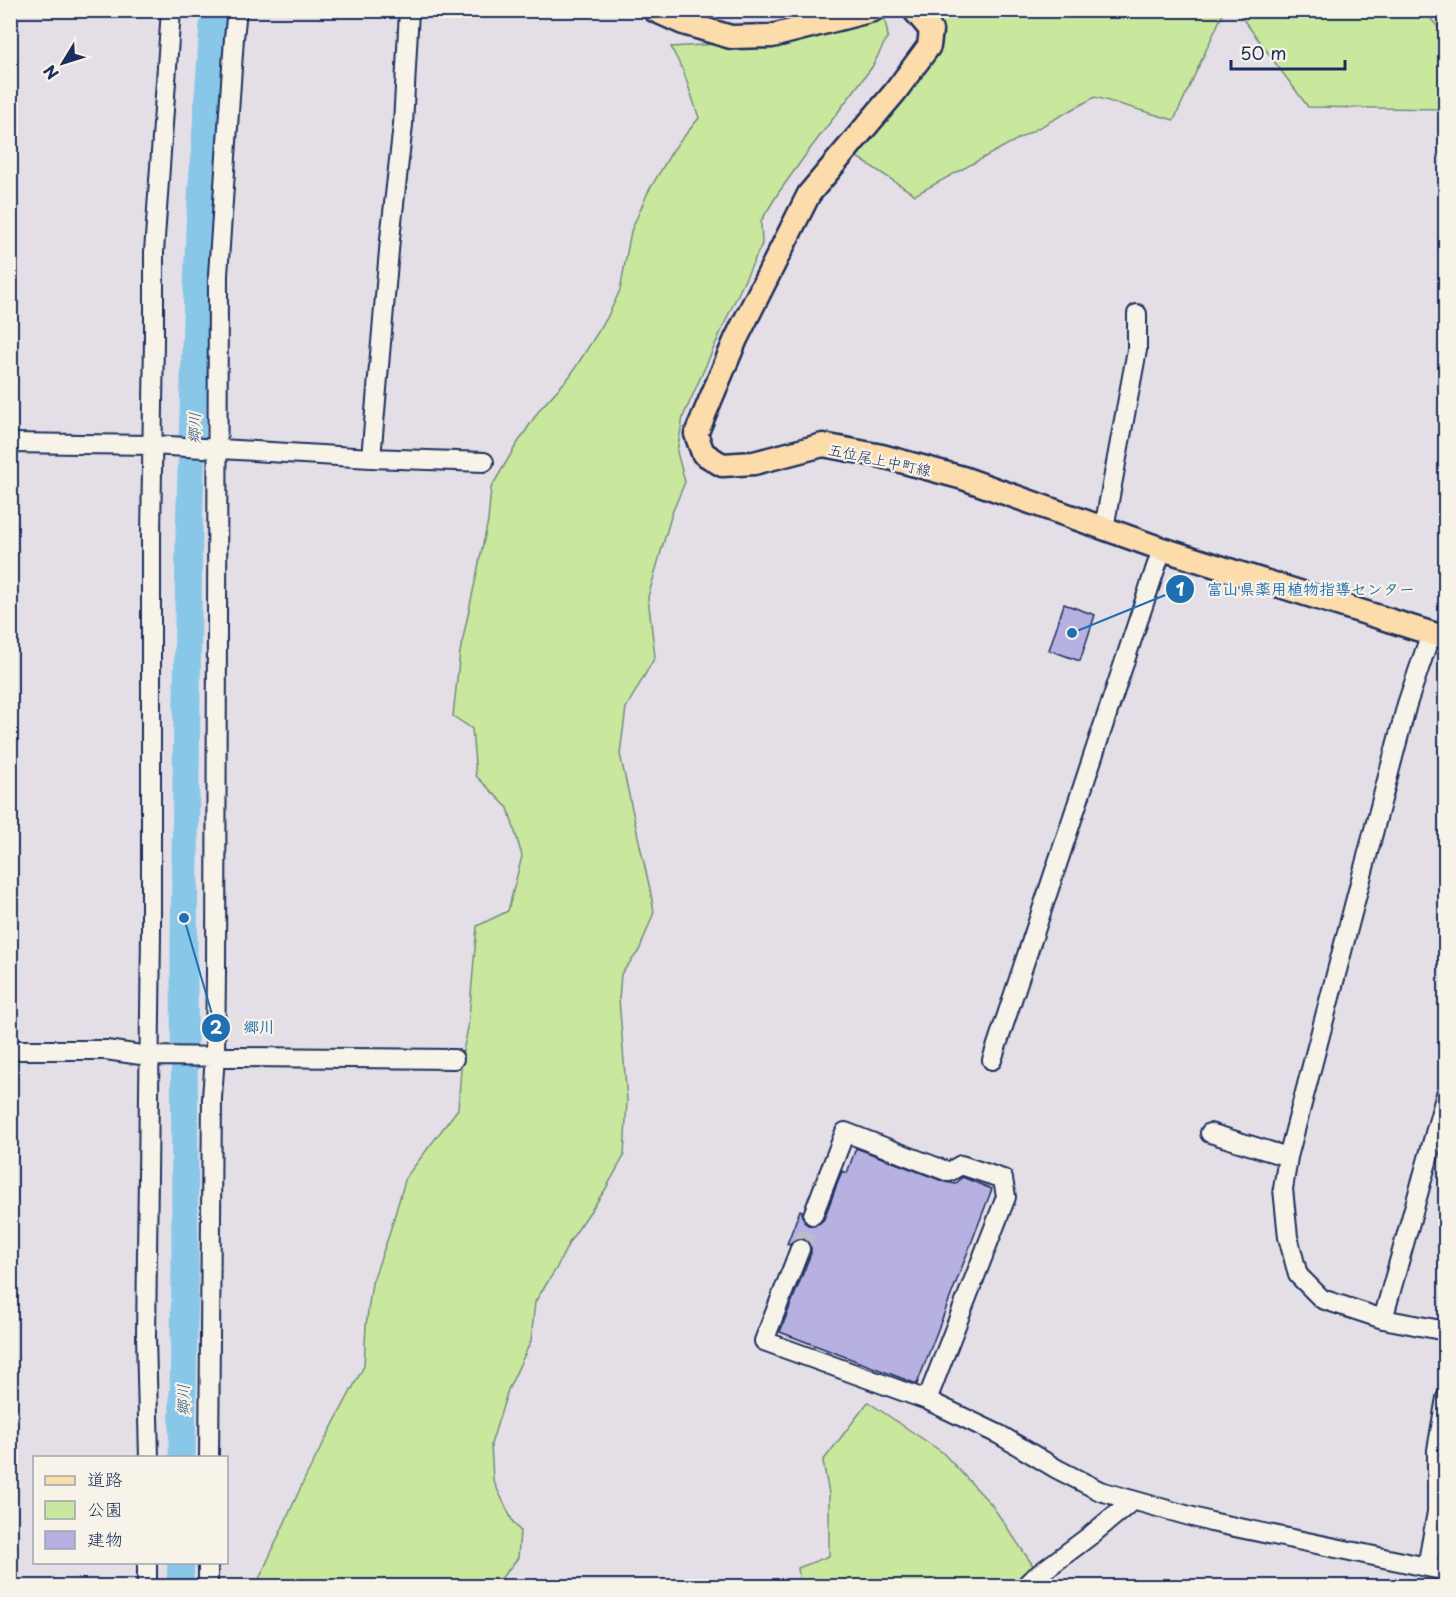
<svg xmlns="http://www.w3.org/2000/svg" width="1456" height="1597" viewBox="0 0 1456 1597" font-family="'Playpen Sans','Klee One',sans-serif">
  <style>
    .green { fill: #cae79e; stroke: #728b7e; stroke-width: 1.5 }
    .lines { fill: none; stroke-linecap: round; stroke-linejoin: round }
    .river { stroke: #89c7e9; stroke-width: 27 }
    .building { fill: #b7b1e2; stroke: #1b2f5e; stroke-width: 1.5 }
    .minor-tunnel { stroke: #bcbccb; stroke-width: 18; stroke-dasharray: 18 9; stroke-linecap: butt }
    .minor-casing { stroke: #1b2f5e; stroke-width: 22 }
    .major-casing { stroke: #1b2f5e; stroke-width: 27 }
    .minor { stroke: #f7f3e8; stroke-width: 18 }
    .major { stroke: #fddcac; stroke-width: 22 }
    .labels { text-anchor: middle; dominant-baseline: central; stroke-width: 4.5; stroke-linejoin: round; paint-order: stroke }
    .street-label { font-size: 15px; fill: #1b2f5e; stroke: #f7f3e8 }
    .water-label { font-size: 16px; font-style: italic; fill: #365581; stroke: #f7f3e8 }
    .leader { fill: none; stroke: #1f6fb2; stroke-width: 2 }
    .callout-dot { fill: #1f6fb2; stroke: #f7f3e8; stroke-width: 2 }
    .mark-label { font-size: 18px; text-anchor: middle; font-weight: bold; fill: #fff }
    .callout-label { font-size: 16px; text-anchor: middle; font-weight: bold; fill: #1f6fb2; stroke: #f7f3e8; stroke-width: 4.5; stroke-linejoin: round; paint-order: stroke }
  </style>
  <rect width="100%" height="100%" fill="#e4dfe6"/>
  <filter id="ink" filterUnits="userSpaceOnUse"><feTurbulence type="fractalNoise" baseFrequency=".0167" numOctaves="2"/><feDisplacementMap in="SourceGraphic" scale="12" xChannelSelector="R" yChannelSelector="G"/><feConvolveMatrix kernelMatrix="1 2 1 2 8 2 1 2 1" color-interpolation-filters="sRGB"/></filter>
  <g filter="url(#ink)">
    <path class="green" d="M866,11l18,4 4,21 -16,31 -65,86 -28,39 -18,29 1,23 -31,65 -48,108 -6,35 8,30 -13,31 -24,84 7,60 -29,51 -6,46 21,96 9,39 4,23 -15,39 -18,23 -2,25 8,101 -3,56 -19,34 -35,51 -14,28 -21,33 -4,39 -23,49 -17,54 2,36 20,42 7,9 -2,27 -23,28h-239l49,-108 59,-112 2,-41 6,-42 16,-45 18,-61 52,-68 4,-54 6,-27 9,-102 31,-15 14,-55 -14,-48 -32,-32 -4,-47 -19,-13 7,-64 28,-131 3,-33 24,-41 25,-38 30,-33 37,-58 13,-28 11,-59 17,-39 25,-42 26,-32 -15,-45 -13,-26 47,-3z
      M931,11h293l-50,109 -79,-23 -180,98 -58,-38 87,-122z
      M1237,11h187l21,24v74l-137,-2z
      M868,1402l74,50 49,52 43,63 -20,19h-214l-2,-18 31,-12v-62l-6,-33z"/>
    <g class="lines">
      <path class="river" d="M182,1458l3,-188 -1,-324 5,-413 10,-305 15,-218
        M180,1586l1,-24"/>
    </g>
    <path class="building" d="M1064,604l31,11 -15,46 -31,-11z
      M856,1148l89,34 11,2 6,-7 30,12 -75,195 -137,-52 31,-79v-5l-2,-6 -5,-4h-6l-5,3 -4,4 -2,-1 13,-34 2,1v5l2,6 4,3 7,1 5,-3 4,-4 18,-48 5,2z"/>
    <g class="lines">
      <path class="minor-tunnel" d="M800,1249l13,-34"/>
      <defs>
        <path id="minor" d="M10,443l142,2 219,13 113,4
          M371,458l19,-219 13,-114 6,-115
          M1104,528l33,-178v-36
          M10,1050h96l42,6 306,3
          M992,1060l170,-511
          M1446,1094l-63,225 63,12
          M1210,1133l78,24 -5,32 5,48 10,38 24,24 61,20
          M1288,1157l119,-453 24,-71
          M813,1215l32,-83 104,40 12,-7 42,14 3,18 -79,203
          M800,1249l-36,92 163,59 73,35 57,34 43,22 111,31 235,49
          M149,1458l-3,-122 5,-403v-397l3,-197v-87l17,-242
          M209,1458l3,-360 3,-42 1,-83 2,-698 16,-237 3,-28
          M1427,1567l10,-55v-62l9,-52
          M147,1586v-24
          M208,1586v-24
          M1025,1586l6,-6 60,-45 41,-34"/>
        <path id="major" d="M654,10l29,13 48,14 41,-1 101,-26
          M914,10l17,20 -2,16 -34,46 -86,102 -73,145 -40,95 7,19 19,12 32,-2 69,-18 59,11 81,22 199,71 284,89"/>
      </defs>
      <use href="#minor" class="minor-casing"/>
      <use href="#major" class="major-casing"/>
      <use href="#minor" class="minor"/>
      <use href="#major" class="major"/>
    </g>
  </g>
  <g class="labels">
    <g class="street-label">
      <text transform="translate(880 459) rotate(12)">五位尾上中町線</text>
    </g>
    <g class="water-label">
      <text transform="translate(193 428) rotate(-88)">郷川</text>
      <text transform="translate(182 1400) rotate(-90)">郷川</text>
    </g>
  </g>
  <path class="leader" d="M1072 633L1180 589M184 918L216 1028"/>
  <g class="callout-dot">
    <circle cx="1072" cy="633" r="6"/>
    <circle cx="184" cy="918" r="6"/>
    <circle cx="1180" cy="589" r="15"/>
    <circle cx="216" cy="1028" r="15"/>
  </g>
  <g class="mark-label">
    <text x="1180" y="596">1</text>
    <text x="216" y="1034">2</text>
  </g>
  <g class="callout-label">
    <text x="1311" y="595">富山県薬用植物指導センター</text>
    <text x="259" y="1033">郷川</text>
  </g>
  <rect width="1456" height="1597" fill="none" stroke="#f7f3e8" stroke-width="36"/>
  <rect x="18" y="18" width="1420" height="1561" fill="none" stroke="#1b2f5e" stroke-width="2" filter="url(#ink)"/>
  <rect x="33" y="1456" width="195" height="108" fill="#f7f3e8" stroke="#9fa5b1" stroke-width="1.5"/>
  <rect x="45" y="1476" width="30" height="9" fill="#fddcac" stroke="#9fa5b1" stroke-width="1.5"/>
  <text x="87" y="1486" font-size="18" fill="#1b2f5e">道路</text>
  <rect x="45" y="1501" width="30" height="18" fill="#cae79e" stroke="#9fa5b1" stroke-width="1.5"/>
  <text x="87" y="1516" font-size="18" fill="#1b2f5e">公園</text>
  <rect x="45" y="1531" width="30" height="18" fill="#b7b1e2" stroke="#9fa5b1" stroke-width="1.5"/>
  <text x="87" y="1546" font-size="18" fill="#1b2f5e">建物</text>
  <g transform="translate(63 63) rotate(232)" stroke="#f7f3e8" stroke-width="4.5" paint-order="stroke">
  <path d="M0-4.5L10 22L0 15L-10 22Z" fill="#1b2f5e"/>
  <text y="-9" font-size="16" font-weight="bold" text-anchor="middle" fill="#1b2f5e">N</text>
  </g>
  <path d="M1231 60v9h114v-9" fill="none" stroke="#1b2f5e" stroke-width="3"/>
  <text x="1240" y="60" font-size="18" fill="#1b2f5e" stroke="#f7f3e8" stroke-width="4.5" paint-order="stroke">50 m</text>
</svg>
